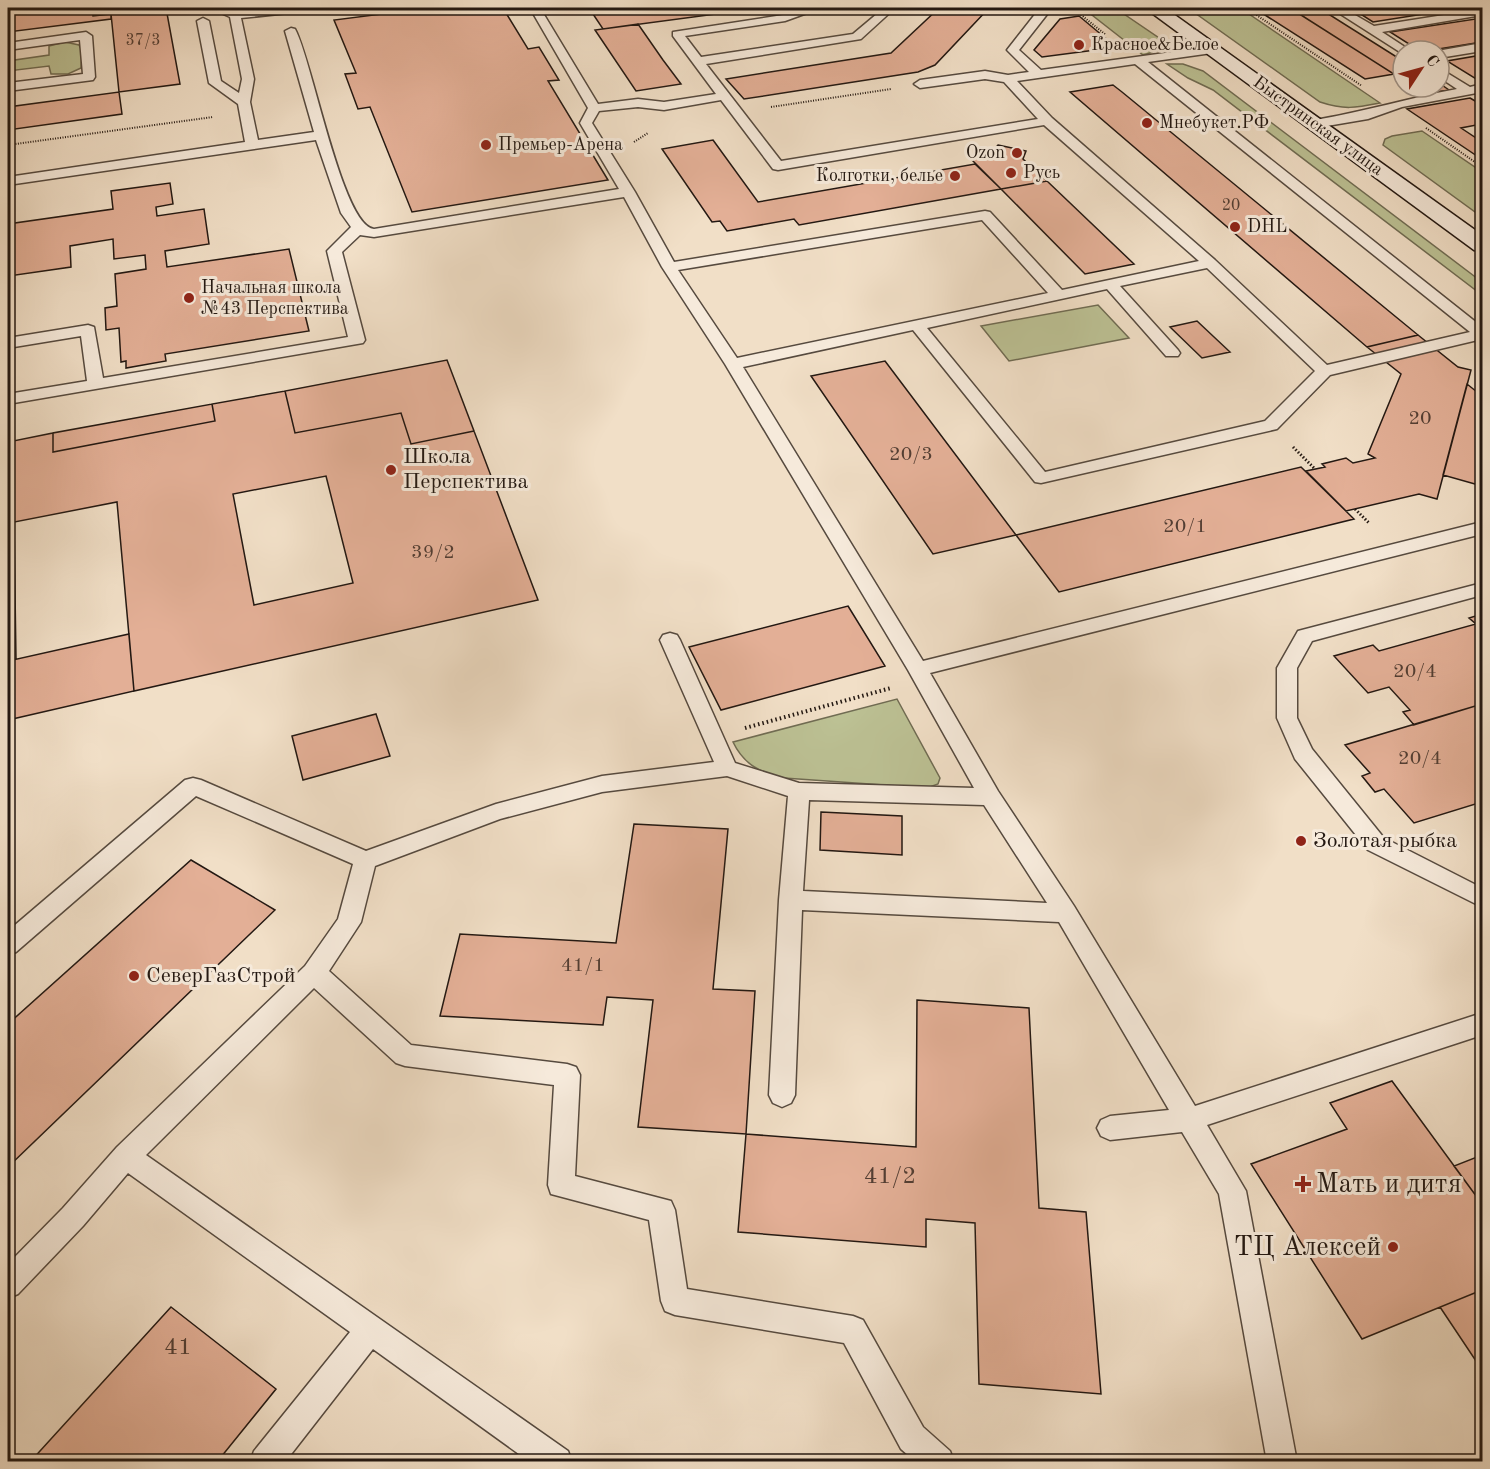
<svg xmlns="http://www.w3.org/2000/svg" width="1490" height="1469" viewBox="0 0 1490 1469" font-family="'Old Standard TT',serif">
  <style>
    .green { fill: #bcc194; stroke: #706c53; stroke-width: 1.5 }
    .building { fill: #e3af96; stroke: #231812; stroke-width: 1.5; fill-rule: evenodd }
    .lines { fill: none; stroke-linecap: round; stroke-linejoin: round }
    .lane-casing { stroke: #564a3f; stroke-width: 3 }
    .secondary-casing { stroke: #231812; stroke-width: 3 }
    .path-far2 { stroke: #231812; stroke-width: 2; stroke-dasharray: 1 1.5; stroke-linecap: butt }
    .path-far1 { stroke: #231812; stroke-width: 3; stroke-dasharray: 1.5 2; stroke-linecap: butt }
    .path { stroke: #231812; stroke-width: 4; stroke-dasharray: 1.5 3; stroke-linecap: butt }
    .lane { fill: #f6eadb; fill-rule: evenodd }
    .secondary { fill: #f6eadb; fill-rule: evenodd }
    .poi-dot { fill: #8f2418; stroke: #f6eadb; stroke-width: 2 }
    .labels { text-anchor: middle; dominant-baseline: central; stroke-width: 6; stroke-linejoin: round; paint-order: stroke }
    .far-number-label { font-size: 16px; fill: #533e33 }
    .far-poi-label { font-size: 18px; fill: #231812; stroke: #f6eadb; text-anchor: start }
    .far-street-label { font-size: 18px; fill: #231812; stroke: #f6eadb }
    .number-label { font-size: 20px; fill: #533e33 }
    .poi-label { font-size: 22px; fill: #231812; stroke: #f6eadb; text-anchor: start }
    .near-number-label { font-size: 24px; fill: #533e33 }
    .near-poi-label { font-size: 27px; fill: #231812; stroke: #f6eadb; text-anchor: start }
  </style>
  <rect width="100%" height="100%" fill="#f1dfc7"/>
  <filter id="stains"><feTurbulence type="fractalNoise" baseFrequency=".00333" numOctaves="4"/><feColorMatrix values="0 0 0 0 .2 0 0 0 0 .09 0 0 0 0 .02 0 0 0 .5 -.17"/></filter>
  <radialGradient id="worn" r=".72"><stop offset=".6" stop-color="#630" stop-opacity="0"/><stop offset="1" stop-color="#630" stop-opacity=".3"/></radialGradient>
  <path class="green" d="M1083,8h32l47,32 2,9 -21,6z
    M1188,8h52l140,95c-25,5 -36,7 -60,-1z
    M65,42l14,3 3,5 -1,18 -13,6h-17l-2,-8 -41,5v-10l41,-6v-9z
    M1167,64h16l20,7 279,211v13l-269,-205 -25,-12z
    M1422,131l60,41v45l-99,-72 2,-6 7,-3z
    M1098,305l31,33 -120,23 -28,-35z
    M897,699l43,79 -2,6 -11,4 -143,-10c-23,-5 -40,-13 -51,-36z"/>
  <path class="building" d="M34,8h58l1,8 18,-2v5l-103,13v-21z
    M166,8l14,76 -61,8 -8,-78z
    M429,8h74l25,41 11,-2 20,33 -11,1 60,99 -196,32 -42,-105 -12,2 -13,-35 11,-1 -22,-53z
    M620,8h141l-158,21 -12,-18z
    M939,8h50l-54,57 -17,7 -174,27 -18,-20 165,-26z
    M1254,8h36l104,66 -29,5z
    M1290,8h29l84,53v19z
    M1351,8h111l-89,14z
    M1079,16l30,25 -6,8 -61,8 -8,-7 26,-31z
    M1482,18v24l-56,9h-6l-30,-19z
    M638,24l25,36 18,24 -45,7 -41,-61z
    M1482,55l-1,27 -34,-21z
    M1439,83l10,7 -25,4 -11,-7h26z
    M1113,85l9,7 296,243 -51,12 -297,-255z
    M119,92l3,22 -114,16v-23z
    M1470,98l12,7v19l-21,4 21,14v13l-5,1 -70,-47z
    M713,140l45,62 217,-38 26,25 -202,36 -5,-6 -67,12 -7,-10 -8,1 -50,-73z
    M998,145l28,6 -3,8 24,22 -46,8 -31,-31 20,-4z
    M1047,181l87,83 -49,10 -84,-85z
    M170,183l3,21 -17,3 1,9 47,-7 5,35 -44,7 2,16 122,-18 20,82 -144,23 1,7 -40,7v-7l-5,1 -2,-34 -13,2 -1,-22 12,-2 -2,-32 31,-5 -1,-14 -31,4 -1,-20 -43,7 1,21 -62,9 -1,-52 105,-15 -2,-18z
    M1197,321l33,31 -28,6 -32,-31z
    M1418,335l40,32 13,3 -34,129 -18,-5 -73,17 -40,-40 19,-4 -3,-3 24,-6 7,5 22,-5 -7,-4 33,-80 -34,-27z
    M447,360l27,71 -63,13 -10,-31 -106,20 -10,-42z
    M885,361l131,174 -83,19 -122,-178z
    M1467,384l15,12v90l-39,-11z
    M285,391l10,42 106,-20 10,31 63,-13 64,169 -404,91 -17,-189 -103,20 2,137 -8,2v-219l45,-9v19l162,-31 -3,-17zM326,476l27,107 -99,22 -21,-111z
    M212,404l3,17 -162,31v-19z
    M1301,467l53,52 -295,73 -43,-57z
    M848,606l37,60 -164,44 -32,-63z
    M1482,614v90l-68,21 -11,-13 7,-2 -21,-23 -21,6 -34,-37 39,-11 6,6 97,-27 -7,-6z
    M129,634l5,57 -126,29v-59z
    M1482,704v98l-68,21 -30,-34 -9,3 -13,-16 8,-3 -25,-28z
    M376,714l14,42 -87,24 -11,-44z
    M821,812l81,4v39l-82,-5z
    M634,824l94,5 -15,160 42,2 -9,143 -108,-7 15,-127 -46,-3 -4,28 -163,-9 20,-82 156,9z
    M191,860l84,50 -267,257v-143z
    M917,1000l112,8 10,200 47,4 15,182 -122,-10 -4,-161 -49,-4v28l-188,-15 8,-98 170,13z
    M1392,1081l90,123v86l-120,49 -111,-175 96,-35 -17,-26z
    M1482,1155v49l-28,-38z
    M1482,1290v80l-42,-63z
    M171,1307l105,82 -59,73h-187z"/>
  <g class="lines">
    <defs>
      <path id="lane" d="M213,8h14l9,3 41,-3h35l-5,3 -66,7 13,61 -4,23 8,38 56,-8 -29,-101 6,-3 4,1c17,30 47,197 79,200l245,-40 -39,-66 8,-15 -58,-100h10l58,96 40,-5 26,3 52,-8 -43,-58v-4l110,-17 22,-7h16l-36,13 -100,15 16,21 152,-23 31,-26h11l-34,31 -155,25 75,97 257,-42 -34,-37 -19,-3 -65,9 -6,-4 6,-4 65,-9 23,4 21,-3 -22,-22 33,-42h12l-33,42 22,20 175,-24 2,3 -6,4 -64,9 334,265v12l-152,36 -53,54 -236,54 -6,-1 -122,-152 -170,37 180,294 559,-139v12l-552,139 68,118 76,115 121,200 287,-93v22l-275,90 39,66 51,271h-30l-48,-268 -37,-62 -72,8 -9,-4 -4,-8 4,-8 9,-4 59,-6 -110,-188 -257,-12 -7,185 -4,8 -9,4 -9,-4 -4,-8 10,-195 9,-104 -61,-20 -125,16 -102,27 -125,47 -14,56 -32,49 82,74 156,19 9,3 4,8 -5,101 96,25 4,9 12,79 166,27 10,4 60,107 27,24 4,11h-38l-15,-13 -57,-106 -169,-28 -10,-4 -4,-10 -12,-81 -98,-26 -3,-9 6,-100 -149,-19 -9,-3 -82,-75 -168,167 422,296 4,11h-42l-157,-113 -88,113h-35l4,-11 96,-119 -222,-159 -45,53 -65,68 -10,4v-34l55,-56 54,-61 188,-181 33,-47 15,-55 -157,-68 -180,156 -8,3v-24l177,-151 8,-2 8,2 165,71 130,-47 106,-28 112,-14 -54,-122 3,-5 7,-2 7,2 3,5 55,123 64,20 175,5 -66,-118 -183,-306 -63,-97 -38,-70 -250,40 -14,-2 -18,17 23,88 -2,3 -355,61v-10l79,-13 -6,-45 -73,12v-10l80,-13 6,2 9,51 245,-41 -21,-86 24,-24 -10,-14 -25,-73 -308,45v-8l237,-35 -7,-38 -29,-21 -12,-62 6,-3 6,3 12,60 18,12 3,-14 -12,-62 -16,-7zM1135,64l335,268 -143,33 -112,-105 -163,-142 -35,-37zM721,100l52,69 5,1 266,-45 155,136 -137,29 -72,-78 -5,-1 -311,51 -39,-70 -43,-69 7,-12 39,-4 26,3zM982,220l66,73 -311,65 -59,-88zM1207,268l108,103 -50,50 -220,51 -118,-144 180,-39 59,67h12l2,-3 -2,-3 -58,-64zM809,800l175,5 63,98 -244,-12z
        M1331,8h12l31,18 108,-17v6l-100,17 29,19h-8v3z
        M86,32l6,4 3,41 -2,3 -85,11v-8l75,-9 -3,-34 -72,10v-7z
        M1482,43v8l-43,7v-7h-2z
        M1439,68l31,19 12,-3v8l-80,15 -34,12 -53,9 -6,-4 6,-4c48,-8 94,-22 142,-31l-18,-12z
        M1482,583v12l-170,46 -15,27v50l15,31 72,89 98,50v19l-114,-57 -73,-91 -18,-41v-50l21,-37z"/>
      <path id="secondary" d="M1145,8h20l317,227v17l-8,-2z"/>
    </defs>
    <use href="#lane" class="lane-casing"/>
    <use href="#secondary" class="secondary-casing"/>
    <path class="path-far2" d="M1246,8l116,78
      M1075,10l31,25
      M771,107l120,-18
      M1426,128l56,39
      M634,142l14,-9
      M8,145l205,-28"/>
    <path class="path-far1" d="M1293,447l22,22
      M1355,509l14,14"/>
    <path class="path" d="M745,728l146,-40"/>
    <use href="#lane" class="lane"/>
    <use href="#secondary" class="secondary"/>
  </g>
  <g class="poi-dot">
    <circle cx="1079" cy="45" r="6"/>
    <circle cx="1147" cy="123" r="6"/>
    <circle cx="486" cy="145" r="6"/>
    <circle cx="1017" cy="153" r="6"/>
    <circle cx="1011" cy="173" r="6"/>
    <circle cx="955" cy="176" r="6"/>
    <circle cx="1235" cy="227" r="6"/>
    <circle cx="189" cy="298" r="6"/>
    <circle cx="391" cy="470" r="6"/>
    <circle cx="1301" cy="841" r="6"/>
    <circle cx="134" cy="976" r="6"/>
    <path d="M1300 1175h6v6h6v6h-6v6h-6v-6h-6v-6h6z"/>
    <circle cx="1393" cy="1247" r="6"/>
  </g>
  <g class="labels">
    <g class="far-number-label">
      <text x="143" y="41">37/3</text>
      <text x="1231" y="206">20</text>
    </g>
    <g class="far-poi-label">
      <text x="1091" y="45">Красное&amp;Белое</text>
      <text x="1159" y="123">Мнебукет.РФ</text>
      <text x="498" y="145">Премьер-Арена</text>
      <text x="1005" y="153" text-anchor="end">Ozon</text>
      <text x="1023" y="173">Русь</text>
      <text x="943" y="176" text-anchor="end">Колготки, белье</text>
      <text x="1247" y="227">DHL</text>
      <text x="201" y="288">Начальная школа<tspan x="201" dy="21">№43 Перспектива</tspan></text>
    </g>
    <g class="far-street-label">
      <text transform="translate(1318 126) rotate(36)">Быстринская улица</text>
    </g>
    <g class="number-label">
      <text x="1420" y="419">20</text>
      <text x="911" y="455">20/3</text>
      <text x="1185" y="527">20/1</text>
      <text x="433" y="553">39/2</text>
      <text x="1415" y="672">20/4</text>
      <text x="1420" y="759">20/4</text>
      <text x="583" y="966">41/1</text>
    </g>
    <g class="poi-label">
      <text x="403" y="457">Школа<tspan x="403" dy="25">Перспектива</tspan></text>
      <text x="1313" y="841">Золотая рыбка</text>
      <text x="146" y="976">СеверГазСтрой</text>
    </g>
    <g class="near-number-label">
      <text x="890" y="1177">41/2</text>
      <text x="178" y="1348">41</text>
    </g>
    <g class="near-poi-label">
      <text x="1316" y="1184">Мать и дитя</text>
      <text x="1381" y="1247" text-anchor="end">ТЦ Алексей</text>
    </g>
  </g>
  <rect width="1490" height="1469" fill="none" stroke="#f1dfc7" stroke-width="30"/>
  <rect x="9" y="9" width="1472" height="1451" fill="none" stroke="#231812" stroke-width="3"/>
  <rect x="15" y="15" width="1460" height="1439" fill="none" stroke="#231812" stroke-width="1.5"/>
  <g transform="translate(1421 69) rotate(54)"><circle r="28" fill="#f6eadb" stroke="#a2968b" stroke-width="1.5"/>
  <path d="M0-4.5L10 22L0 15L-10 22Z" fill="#8f2418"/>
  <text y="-9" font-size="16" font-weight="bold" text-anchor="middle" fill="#231812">С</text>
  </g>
  <rect width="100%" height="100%" filter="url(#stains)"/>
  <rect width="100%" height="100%" fill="url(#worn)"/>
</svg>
